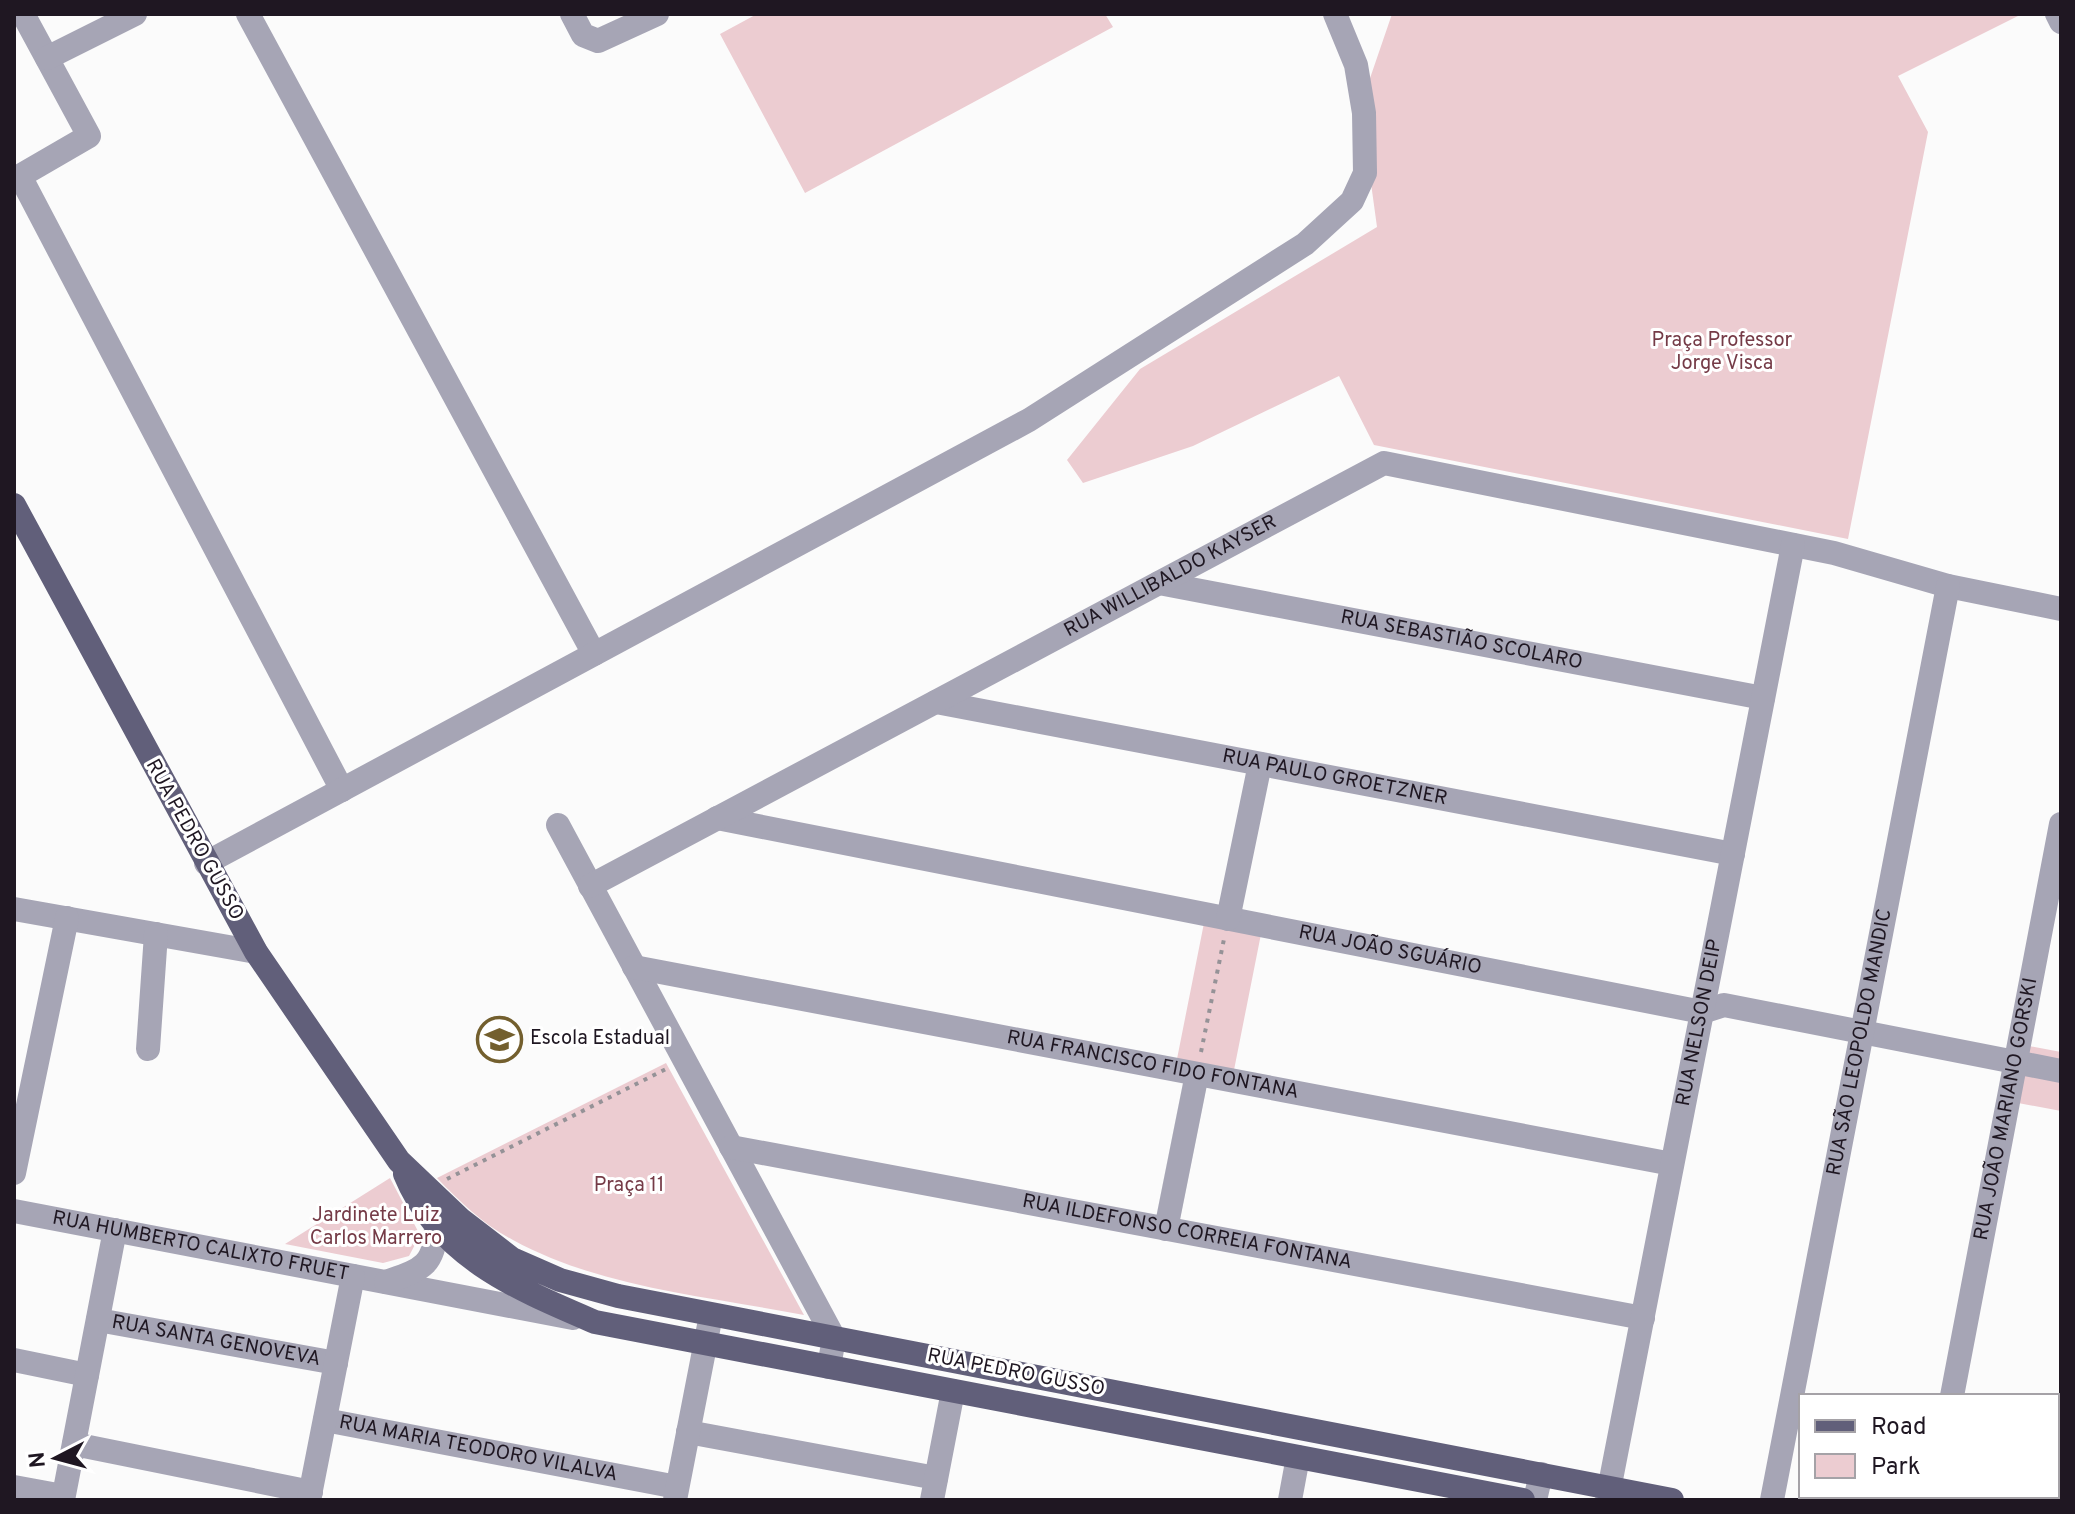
<svg xmlns="http://www.w3.org/2000/svg" width="2075" height="1514" viewBox="0 0 2075 1514" font-family="Overpass,sans-serif">
  <style>
    .green { fill: #ecccd1 }
    .lines { fill: none; stroke-linecap: round; stroke-linejoin: round }
    .path { stroke: #959297; stroke-width: 4; stroke-dasharray: 4 6; stroke-linecap: butt }
    .minor { stroke: #a6a5b5; stroke-width: 24 }
    .major { stroke: #615f7a; stroke-width: 24 }
    .labels { text-anchor: middle; dominant-baseline: central; stroke-width: 6; stroke-linejoin: round; paint-order: stroke }
    .park-label { font-size: 20px; fill: #753b47; stroke: #fff }
    .street-label { font-size: 20px; fill: #1f1722; stroke: #fff }
    .poi-label { font-size: 20px; fill: #1f1722; stroke: #fff; text-anchor: start }
  </style>
  <rect width="100%" height="100%" fill="#fbfbfb"/>
  <path class="green" d="M757,14h348l8,13 -308,166 -85,-159z
    M1392,14h630l-124,62 30,56 -80,407 -474,-94 -35,-69 -146,70 -110,37 -16,-23 73,-91 237,-142 -7,-51 -3,-89z
    M1204,923l57,11 -27,136 -57,-11z
    M2029,1046l32,6v59l-43,-8z
    M666,1063l138,252c-97,-19 -203,-27 -291,-75 -29,-15 -53,-38 -76,-62z
    M390,1178l30,57 -11,21 -26,7 -98,-19z"/>
  <g class="lines">
    <path class="path" d="M1201,1052l23,-113
      M447,1179l221,-111"/>
    <g class="minor">
      <path d="M23,14l66,122 -69,40 322,614"/>
      <path d="M248,14l346,640"/>
      <path d="M572,14l11,21 15,6 59,-27"/>
      <path d="M2057,14l4,8"/>
      <path d="M47,58l88,-44"/>
      <path id="s1" d="M1159,583l604,115"/>
      <path id="s2" d="M936,702l797,152"/>
      <path id="s3" d="M717,818l985,194 22,-7 337,66"/>
      <path d="M558,825l276,513 -5,29"/>
      <path d="M206,863l823,-443 276,-176 47,-43 13,-28 -1,-60 -8,-48 -21,-51"/>
      <path id="s4" d="M590,886l794,-423 450,90 114,33 113,23"/>
      <path d="M14,909l242,43"/>
      <path d="M1228,919l32,-155"/>
      <path id="s5" d="M634,967l1038,197"/>
      <path d="M148,1049l8,-115"/>
      <path id="s6" d="M731,1147l912,171"/>
      <path d="M14,1173l53,-255"/>
      <path id="s7" d="M14,1211l559,107"/>
      <path d="M1166,1229l31,-155"/>
      <path d="M386,1282c34,-12 49,-15 50,-55"/>
      <path id="s8" d="M98,1320l238,43"/>
      <path d="M14,1360l73,15"/>
      <path id="s9" d="M1952,1396l109,-572"/>
      <path id="s10" d="M325,1420l352,67"/>
      <path d="M688,1432l248,46"/>
      <path d="M74,1444l237,48"/>
      <path d="M14,1487l49,9"/>
      <path d="M63,1500l52,-270"/>
      <path d="M309,1500l44,-224"/>
      <path d="M675,1500l36,-185"/>
      <path d="M932,1500l21,-109"/>
      <path d="M1290,1500l8,-43"/>
      <path d="M1535,1500l6,-26"/>
      <path id="s11" d="M1607,1500l186,-955"/>
      <path id="s12" d="M1772,1500l176,-914"/>
      <path d="M1932,1500l1,-4"/>
    </g>
    <path class="major" d="M14,505l242,447 143,209 61,58 52,40 48,21 58,16 1054,204
      M405,1174c34,83 113,115 190,148l928,178"/>
  </g>
  <defs>
    <symbol id="school-ring" viewBox="-11 -11 22 22"><circle r="9.5" fill="#fff" stroke="#735f2e" stroke-width="1.5"/><path d="M0-5L7-2L0 1L-7-2ZM-4 1L0 2.5L4 1V4Q0 6-4 4Z" fill="#735f2e"/></symbol>
  </defs>
  <g fill-rule="evenodd">
    <use href="#school-ring" x="474" y="1014" width="51" height="51"/>
  </g>
  <g class="labels">
    <g class="park-label">
      <text x="1722" y="341">Praça Professor<tspan x="1722" dy="23">Jorge Visca</tspan></text>
      <text x="629" y="1186">Praça 11</text>
      <text x="376" y="1216">Jardinete Luiz<tspan x="376" dy="23">Carlos Marrero</tspan></text>
    </g>
    <g class="street-label">
      <text stroke="none"><textPath href="#s4" startOffset="658">RUA WILLIBALDO KAYSER</textPath></text>
      <text stroke="none"><textPath href="#s1" startOffset="308">RUA SEBASTIÃO SCOLARO</textPath></text>
      <text stroke="none"><textPath href="#s2" startOffset="406">RUA PAULO GROETZNER</textPath></text>
      <text transform="translate(194 840) rotate(61)">RUA PEDRO GUSSO</text>
      <text stroke="none"><textPath href="#s3" startOffset="686">RUA JOÃO SGUÁRIO</textPath></text>
      <text stroke="none"><textPath href="#s11" startOffset="486">RUA NELSON DEIP</textPath></text>
      <text stroke="none"><textPath href="#s12" startOffset="466">RUA SÃO LEOPOLDO MANDIC</textPath></text>
      <text stroke="none"><textPath href="#s5" startOffset="528">RUA FRANCISCO FIDO FONTANA</textPath></text>
      <text stroke="none"><textPath href="#s9" startOffset="292">RUA JOÃO MARIANO GORSKI</textPath></text>
      <text stroke="none"><textPath href="#s6" startOffset="464">RUA ILDEFONSO CORREIA FONTANA</textPath></text>
      <text stroke="none"><textPath href="#s7" startOffset="190">RUA HUMBERTO CALIXTO FRUET</textPath></text>
      <text stroke="none"><textPath href="#s8" startOffset="120">RUA SANTA GENOVEVA</textPath></text>
      <text transform="translate(1016 1373) rotate(11)">RUA PEDRO GUSSO</text>
      <text stroke="none"><textPath href="#s10" startOffset="156">RUA MARIA TEODORO VILALVA</textPath></text>
    </g>
    <g class="poi-label">
      <text x="530" y="1039">Escola Estadual</text>
    </g>
  </g>
  <rect width="2075" height="1514" fill="none" stroke="#1f1722" stroke-width="32"/>
  <rect x="1799" y="1394" width="260" height="104" fill="#ffffff" stroke="#a5a2a7" stroke-width="2"/>
  <rect x="1815" y="1420" width="40" height="12" fill="#615f7a" stroke="#a5a2a7" stroke-width="2"/>
  <text x="1871" y="1434" font-size="24" fill="#1f1722">Road</text>
  <rect x="1815" y="1454" width="40" height="24" fill="#ecccd1" stroke="#a5a2a7" stroke-width="2"/>
  <text x="1871" y="1474" font-size="24" fill="#1f1722">Park</text>
  <g transform="translate(56 1458) rotate(264)" stroke="#ffffff" stroke-width="6" paint-order="stroke">
  <path d="M0-6L14 30L0 20L-14 30Z" fill="#1f1722"/>
  <text y="-12" font-size="22" font-weight="bold" text-anchor="middle" fill="#1f1722">N</text>
  </g>
</svg>
